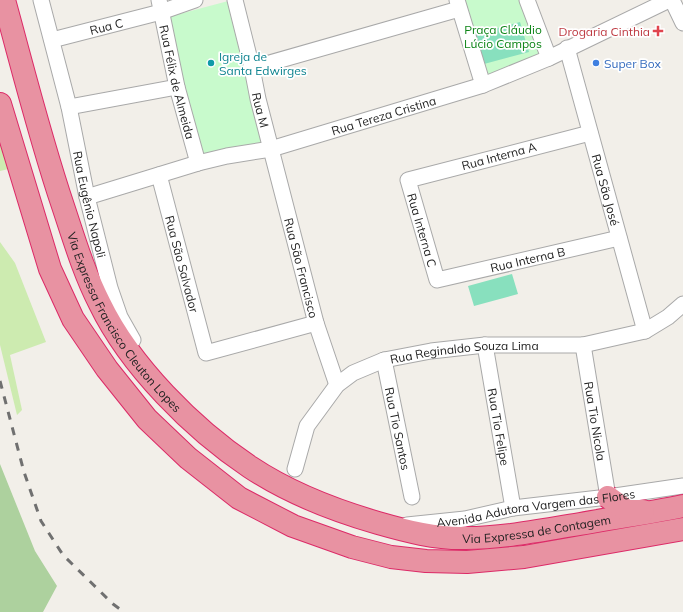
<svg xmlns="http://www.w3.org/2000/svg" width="683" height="612" viewBox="0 0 683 612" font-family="Mulish,sans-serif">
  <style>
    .grass { fill: #cdebb0 }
    .forest { fill: #add19e }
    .park { fill: #c8facc }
    .pitch { fill: #88e0be }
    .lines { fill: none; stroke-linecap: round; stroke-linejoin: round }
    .minor-casing { stroke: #a9a9a9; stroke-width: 17 }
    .highway-casing { stroke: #dc2a67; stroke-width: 24 }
    .minor { stroke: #fff; stroke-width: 15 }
    .highway { stroke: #e892a2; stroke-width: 22 }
    .rail { stroke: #707070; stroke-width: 3; stroke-dasharray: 8 8; stroke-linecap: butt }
    .health-dot { fill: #e0444e; stroke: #fff; stroke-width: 1.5 }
    .culture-dot { fill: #0f9aa8; stroke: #fff; stroke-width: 1.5 }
    .shop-dot { fill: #3f7fe0; stroke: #fff; stroke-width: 1.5 }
    .labels { text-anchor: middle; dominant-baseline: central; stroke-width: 3.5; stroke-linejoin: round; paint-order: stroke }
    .street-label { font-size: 12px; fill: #222; stroke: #fff }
    .park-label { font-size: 12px; fill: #0c8416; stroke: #fff }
    .health-label { font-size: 12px; fill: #be3a42; stroke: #fff; text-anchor: end }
    .culture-label { font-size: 12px; fill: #0d838f; stroke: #fff; text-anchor: start }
    .shop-label { font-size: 12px; fill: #366cbe; stroke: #fff; text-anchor: start }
  </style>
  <rect width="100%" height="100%" fill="#f2efe9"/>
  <path class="grass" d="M0,135l13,33 -13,3z
    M0,242l15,21 31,79 -36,13 12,55 -5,5 -17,-70z"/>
  <path class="forest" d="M0,464l35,87 22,35 -14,26h-43z"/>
  <path class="park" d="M232,0l33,151 -36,9 -31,-7 -30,-136z
    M461,0h61l20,53 -58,25z"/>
  <path class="pitch" d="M520,22l9,30 -45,12 -9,-30z
    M512,274l6,20 -44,12 -6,-20z"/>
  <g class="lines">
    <defs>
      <g id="minor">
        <path id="s1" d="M41,0l28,107 18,90 23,91 10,29 13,23"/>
        <path id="s2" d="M159,0l18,87 21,76"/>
        <path id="s3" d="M235,0l17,68 6,31 58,224 21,62"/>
        <path d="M457,0l26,85"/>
        <path d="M527,0l22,58"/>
        <path d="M672,0l11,23"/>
        <path id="s4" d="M52,40l109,-28 34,-12"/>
        <path id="s5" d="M567,48l78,283"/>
        <path d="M252,68l207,-59"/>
        <path d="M69,107l108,-20"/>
        <path id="s6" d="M590,133l-182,47 29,100 182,-42"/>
        <path id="s7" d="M159,175l47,178 110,-30"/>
        <path id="s8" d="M87,197l111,-34 29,-7 44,-7 212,-64 66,-27 120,-58"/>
        <path id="s9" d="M485,345l28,163"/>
        <path id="s10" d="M583,345l25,152"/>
        <path id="s11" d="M384,360l28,137"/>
        <path id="s12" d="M295,469l12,-43 30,-41 16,-12 31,-13 47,-9 54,-6h98l62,-14 23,-14 15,-13"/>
        <path id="s13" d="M407,525l58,-6 48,-11 95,-11 75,-11"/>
      </g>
      <g id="highway">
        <path id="s14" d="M4,0c19,69 36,138 59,206 11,33 21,67 37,98 30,62 93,125 150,163 39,26 83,43 128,56 28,8 58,16 88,15 38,0 76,-8 114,-14 34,-6 69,-11 103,-18"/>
        <path d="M0,104l50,165 23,50 34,50 40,50 41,39 51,40 54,28 59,21 39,10 35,4 41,1 57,-5 159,-28"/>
        <path d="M608,497l19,14h16"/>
      </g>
    </defs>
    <use href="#minor" class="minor-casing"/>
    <use href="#highway" class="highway-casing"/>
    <use href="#minor" class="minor"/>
    <use href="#highway" class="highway"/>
    <path class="rail" d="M0,381l24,91 17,49 22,34 50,49 11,8"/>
  </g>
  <path class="health-dot" d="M656 25h4v4h4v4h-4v4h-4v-4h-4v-4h4z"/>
  <circle class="culture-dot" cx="211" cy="63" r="4"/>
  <circle class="shop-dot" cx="596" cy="63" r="4"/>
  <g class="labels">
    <g class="street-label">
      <text stroke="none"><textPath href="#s4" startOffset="56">Rua C</textPath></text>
      <text stroke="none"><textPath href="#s2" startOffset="84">Rua Félix de Almeida</textPath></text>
      <text stroke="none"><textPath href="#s3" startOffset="113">Rua M</textPath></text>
      <text stroke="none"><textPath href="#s8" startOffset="308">Rua Tereza Cristina</textPath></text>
      <text transform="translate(499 156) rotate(-15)">Rua Interna A</text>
      <text stroke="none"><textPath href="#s5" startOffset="147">Rua São José</textPath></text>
      <text stroke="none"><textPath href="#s1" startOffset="210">Rua Eugênio Napoli</textPath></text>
      <text stroke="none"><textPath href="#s6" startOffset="240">Rua Interna C</textPath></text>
      <text stroke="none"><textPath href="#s6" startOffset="385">Rua Interna B</textPath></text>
      <text stroke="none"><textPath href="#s7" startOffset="92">Rua São Salvador</textPath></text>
      <text stroke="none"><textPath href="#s3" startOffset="276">Rua São Francisco</textPath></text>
      <text stroke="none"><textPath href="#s14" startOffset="347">Via Expressa Francisco Cleuton Lopes</textPath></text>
      <text stroke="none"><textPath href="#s12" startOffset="230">Rua Reginaldo Souza Lima</textPath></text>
      <text stroke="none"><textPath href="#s10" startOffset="77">Rua Tio Nicola</textPath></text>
      <text stroke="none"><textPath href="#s9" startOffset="83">Rua Tio Felipe</textPath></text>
      <text stroke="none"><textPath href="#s11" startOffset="70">Rua Tio Santos</textPath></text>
      <text stroke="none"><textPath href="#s13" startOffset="130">Avenida Adutora Vargem das Flores</textPath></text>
      <text stroke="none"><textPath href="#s14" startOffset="844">Via Expressa de Contagem</textPath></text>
    </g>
    <g class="park-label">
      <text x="503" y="29">Praça Cláudio<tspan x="503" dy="14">Lúcio Campos</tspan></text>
    </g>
    <g class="health-label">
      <text x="650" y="31">Drogaria Cinthia</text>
    </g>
    <g class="culture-label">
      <text x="219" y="56">Igreja de<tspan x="219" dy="14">Santa Edwirges</tspan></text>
    </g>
    <g class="shop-label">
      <text x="604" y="63">Super Box</text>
    </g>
  </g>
</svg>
